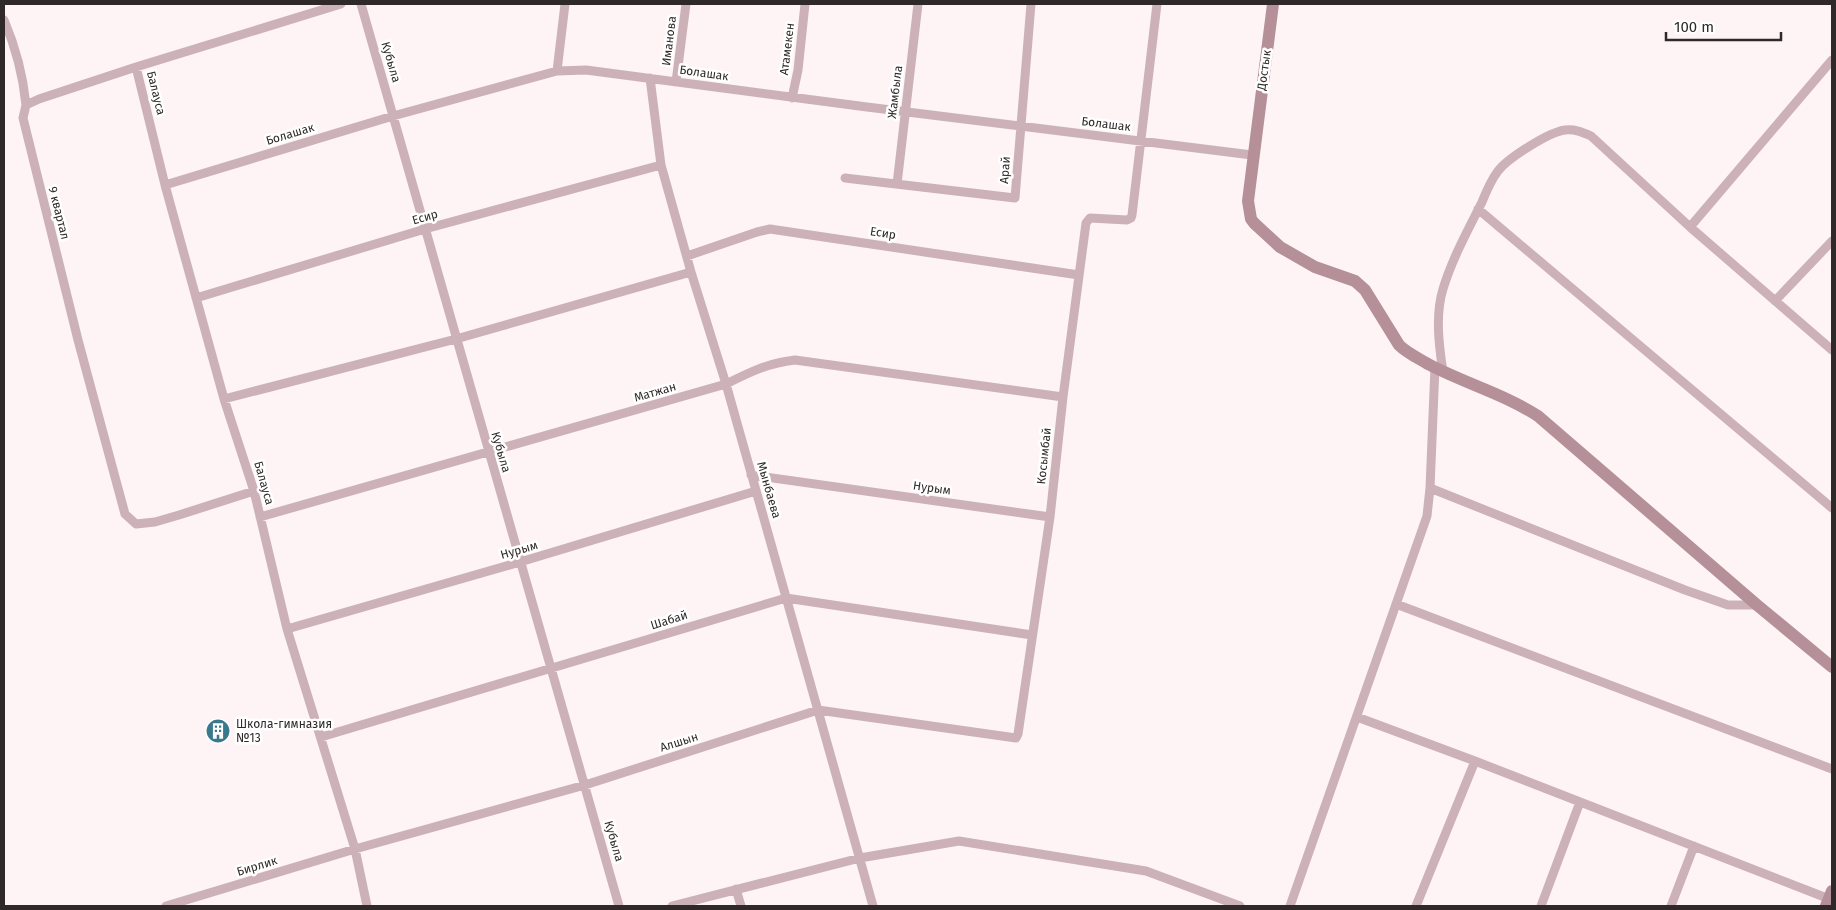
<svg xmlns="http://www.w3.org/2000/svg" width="1836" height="910" viewBox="0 0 1836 910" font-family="'Fira Sans',sans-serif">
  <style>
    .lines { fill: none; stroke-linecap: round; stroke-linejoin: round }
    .street { stroke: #ccb2b8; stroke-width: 9 }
    .secondary { stroke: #b69099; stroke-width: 12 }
    .labels { text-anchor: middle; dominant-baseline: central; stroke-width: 5; stroke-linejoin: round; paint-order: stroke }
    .street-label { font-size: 12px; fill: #2f292a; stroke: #fff }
    .poi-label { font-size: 12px; fill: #2f292a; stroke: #fff; text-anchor: start }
  </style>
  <rect width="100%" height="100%" fill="#fef4f6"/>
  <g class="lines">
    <path class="street" d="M361,4l258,902
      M4,20c12,28 19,55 22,85
      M136,67l29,118 59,214 30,92 33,138 68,220 12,57
      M557,71l8,-67
      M650,78l11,87 30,107 35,112 147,522
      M676,82l10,-78
      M792,98l6,-28 7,-66
      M845,178l170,20 16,-194
      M897,184l21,-180
      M165,185l228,-69 164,-45 29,-1 281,37 385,48
      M1478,209l354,299
      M1690,227l142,-167
      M687,256l70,-24 13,-3 309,46
      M196,298l229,-69 236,-64
      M1775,301l57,-60
      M1435,367l-5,121 255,102 43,15h29
      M1443,372c-4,-26 -8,-57 0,-83 9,-30 25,-59 39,-87 4,-10 9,-22 16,-31 10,-13 51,-39 67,-41 10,-1 17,2 26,6l99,91 142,123
      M224,399l232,-60 235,-67
      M751,475l299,42
      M254,491l-75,24 -24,7 -19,2 -11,-10 -47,-174 -55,-222 3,-13 13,-6 97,-32 205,-63
      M260,517l466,-133c24,-12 42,-21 69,-24l268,37
      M1396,604l436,165
      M287,629l233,-67 236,-71
      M1357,717l118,44 357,139
      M321,737l465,-139 246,37
      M736,889l5,17
      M166,906l189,-57 230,-64 233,-75 198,28 2,-4 32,-217 13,-120 23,-174 4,-5 37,2 4,-2 1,-3 25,-211
      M672,906l188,-48 99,-17 187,30 94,35
      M1290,906l137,-390 3,-28
      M1416,906l59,-145
      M1541,906l39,-104
      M1671,906l23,-60"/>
    <path class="secondary" d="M1273,4l-25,197 3,18 3,4 26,24 35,20 40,14 10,9 34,55c8,8 19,13 29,19 36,19 76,30 110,52l219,189 75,62
      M1826,906l6,-15"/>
  </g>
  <defs>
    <symbol id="building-disc" viewBox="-11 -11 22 22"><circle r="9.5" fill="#39798c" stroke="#fff"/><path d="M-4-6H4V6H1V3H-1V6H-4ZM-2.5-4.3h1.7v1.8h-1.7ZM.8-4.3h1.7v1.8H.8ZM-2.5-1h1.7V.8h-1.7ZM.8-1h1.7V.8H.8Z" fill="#fff"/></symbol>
  </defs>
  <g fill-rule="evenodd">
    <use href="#building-disc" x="204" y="717" width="28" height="28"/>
  </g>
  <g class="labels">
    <g class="street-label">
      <text transform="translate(669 41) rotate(-83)">Иманова</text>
      <text transform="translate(787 49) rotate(-83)">Атамекен</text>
      <text transform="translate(391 62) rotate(74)">Кубыла</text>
      <text transform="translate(1264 70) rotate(-82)">Достык</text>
      <text transform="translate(704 73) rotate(8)">Болашак</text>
      <text transform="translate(895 92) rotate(-83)">Жамбыла</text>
      <text transform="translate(156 93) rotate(76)">Балауса</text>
      <text transform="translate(1106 124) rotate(7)">Болашак</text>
      <text transform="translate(290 134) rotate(-17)">Болашак</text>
      <text transform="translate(1005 170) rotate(-86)">Арай</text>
      <text transform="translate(59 213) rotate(76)">9 квартал</text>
      <text transform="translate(425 217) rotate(-16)">Есир</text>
      <text transform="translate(883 233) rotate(9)">Есир</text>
      <text transform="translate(655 392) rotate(-16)">Матжан</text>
      <text transform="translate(501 452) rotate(74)">Кубыла</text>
      <text transform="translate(1044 456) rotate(-84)">Косымбай</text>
      <text transform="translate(264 483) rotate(74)">Балауса</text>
      <text transform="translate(932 488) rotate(8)">Нурым</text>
      <text transform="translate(769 490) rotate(74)">Мынбаева</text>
      <text transform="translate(519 550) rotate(-16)">Нурым</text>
      <text transform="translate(669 620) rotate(-17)">Шабай</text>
      <text transform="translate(679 742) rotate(-18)">Алшын</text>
      <text transform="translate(614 841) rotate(74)">Кубыла</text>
      <text transform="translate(257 866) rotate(-17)">Бирлик</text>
    </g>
    <g class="poi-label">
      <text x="236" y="724">Школа-гимназия<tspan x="236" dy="14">№13</tspan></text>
    </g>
  </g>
  <rect width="1836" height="910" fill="none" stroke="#2f292a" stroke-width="10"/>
  <path d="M1666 32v8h115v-8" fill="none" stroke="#2f292a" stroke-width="2.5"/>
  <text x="1674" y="32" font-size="15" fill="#2f292a" stroke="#ffffff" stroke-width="4" paint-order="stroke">100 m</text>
</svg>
